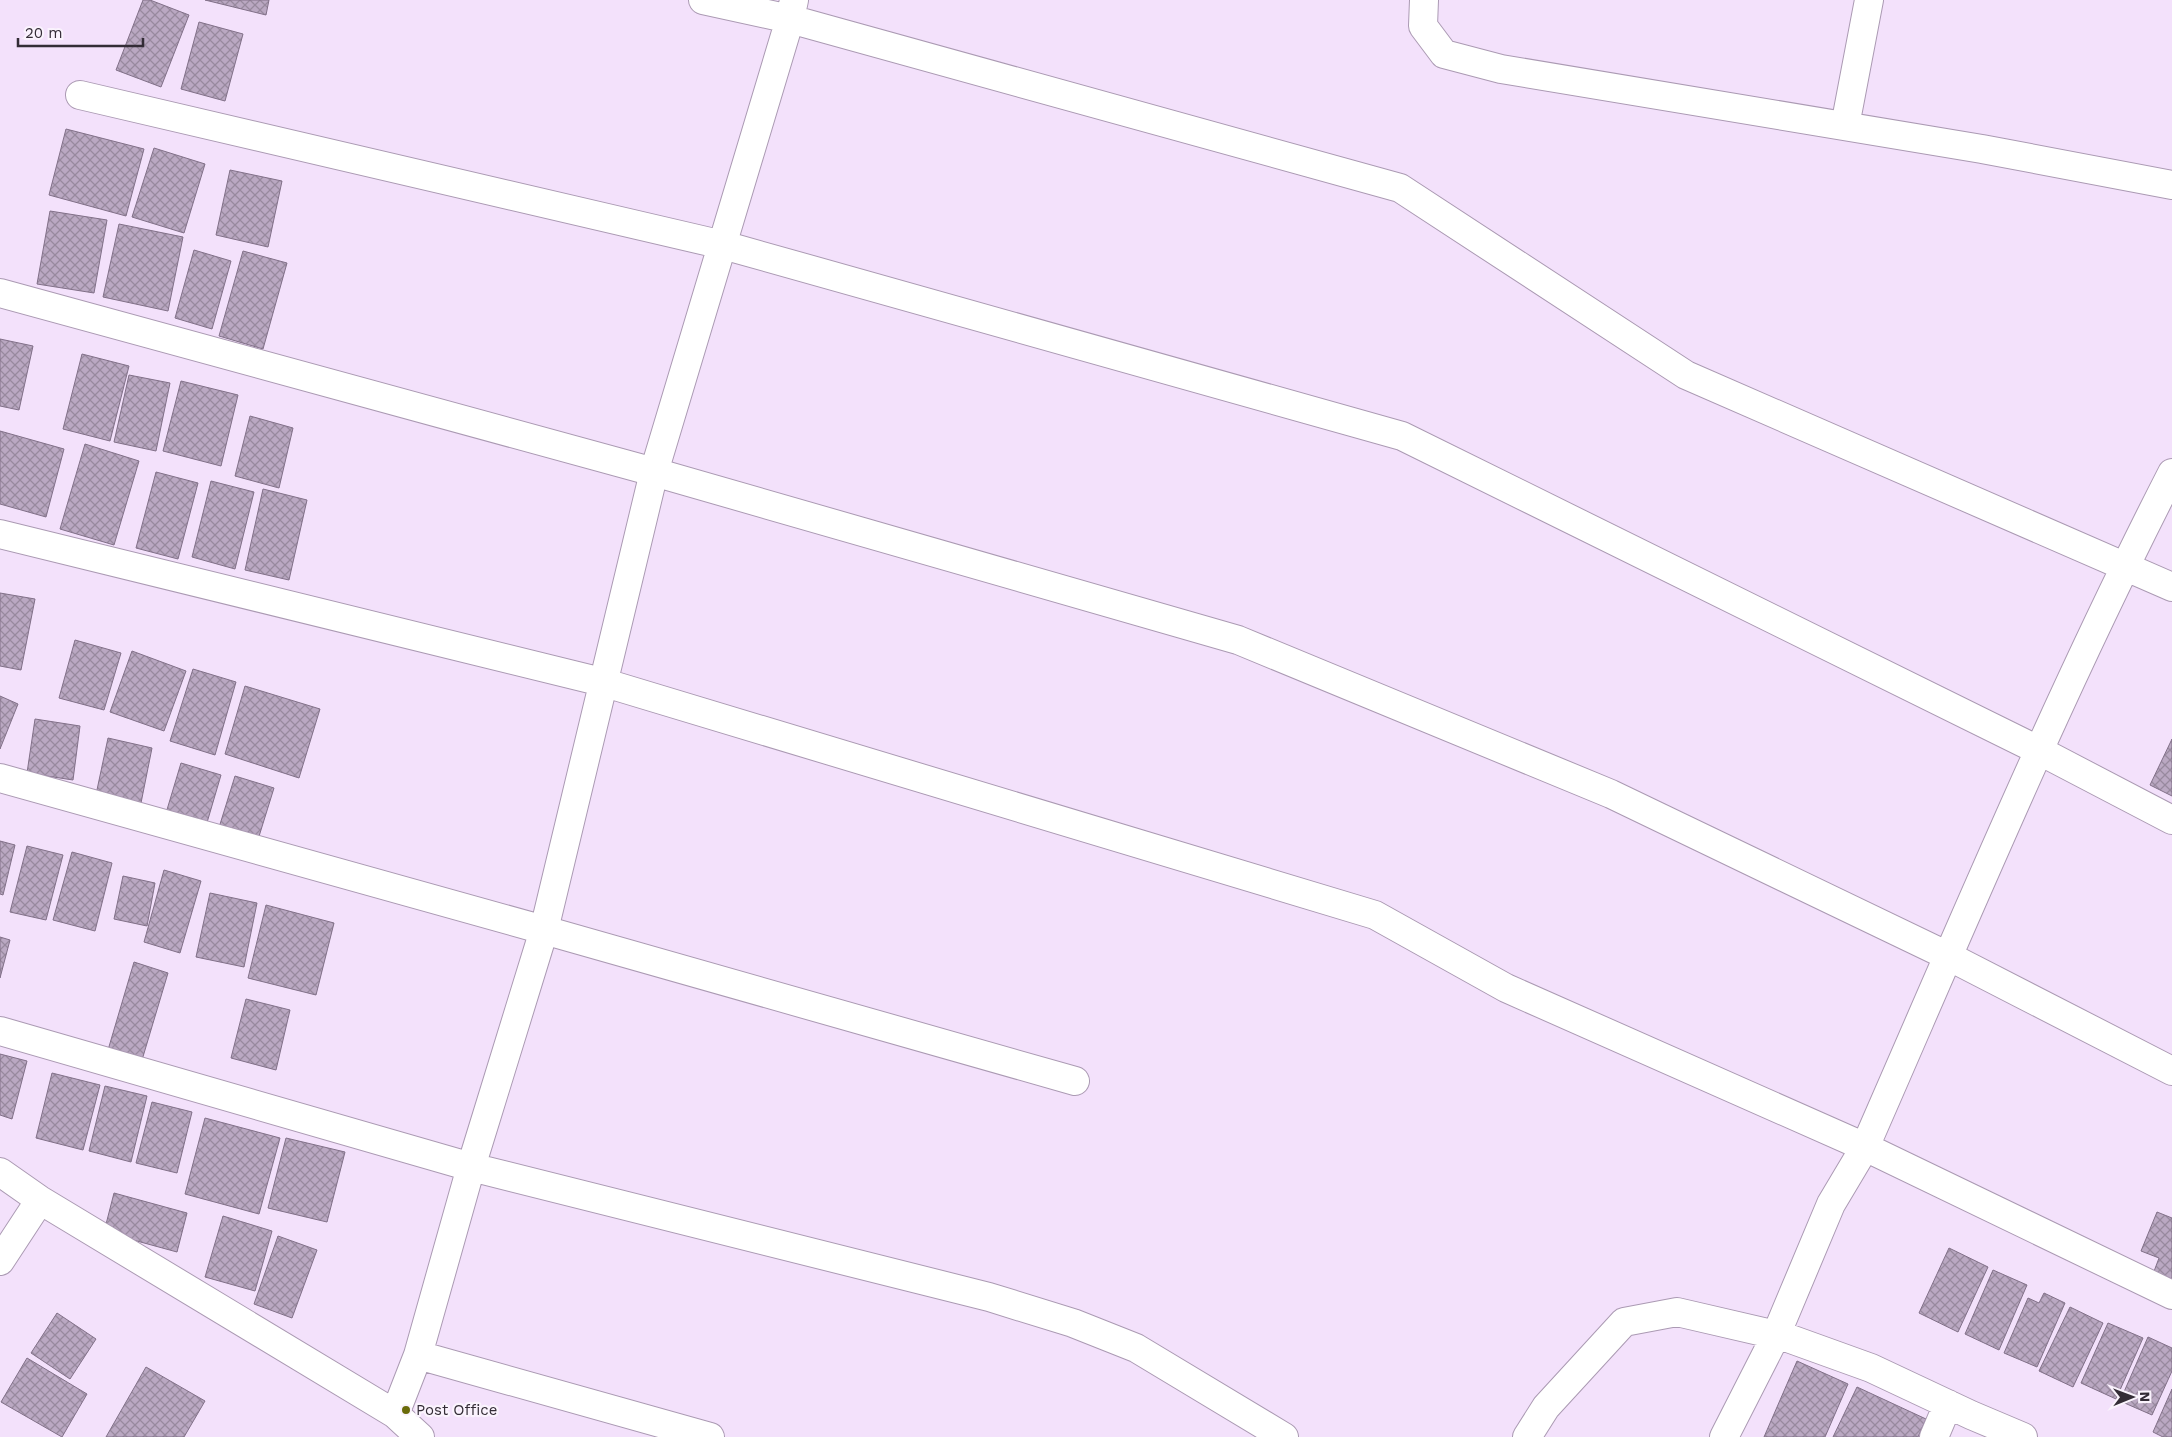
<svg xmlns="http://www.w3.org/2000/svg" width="2172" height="1437" viewBox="0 0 2172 1437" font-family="'Work Sans',sans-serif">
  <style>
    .building { fill: url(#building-cross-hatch); stroke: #817088 }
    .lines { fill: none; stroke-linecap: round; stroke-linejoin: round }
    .minor-casing { stroke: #ab9ab3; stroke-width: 30 }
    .minor { stroke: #fff; stroke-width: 28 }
    .poi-dot { fill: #6a6b0a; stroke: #faf3fd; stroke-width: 2 }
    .labels { text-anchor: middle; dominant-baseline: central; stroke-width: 4.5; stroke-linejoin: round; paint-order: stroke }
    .poi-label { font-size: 15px; fill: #332c36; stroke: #faf3fd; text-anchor: start }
  </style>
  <defs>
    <pattern id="building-cross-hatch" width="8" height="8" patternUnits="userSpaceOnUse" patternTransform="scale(1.25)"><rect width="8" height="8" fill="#baa8c2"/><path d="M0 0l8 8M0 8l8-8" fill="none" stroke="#98899e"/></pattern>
  </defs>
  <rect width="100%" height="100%" fill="#f3e1fb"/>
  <path class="building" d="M143,0h7l39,15 -28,72 -45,-17z
    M205,0h64l-3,15z
    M199,22l44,12 -18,67 -44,-12z
    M66,129l78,20 -18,67 -77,-21z
    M154,148l51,16 -21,69 -52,-16z
    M230,170l52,11 -14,66 -52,-12z
    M50,211l57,9 -13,73 -57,-9z
    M119,224l64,13 -15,74 -65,-14z
    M194,250l37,11 -19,68 -37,-11z
    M243,251l44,12 -24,86 -44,-13z
    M0,339l33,7 -14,64 -19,-4z
    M82,354l47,12 -19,75 -47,-12z
    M129,375l41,8 -14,68 -42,-9z
    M181,381l57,14 -17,71 -58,-15z
    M250,416l43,12 -14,60 -44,-12z
    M0,431l64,18 -18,68 -46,-13z
    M85,444l54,17 -25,84 -54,-16z
    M156,472l42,11 -20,76 -42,-11z
    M211,481l43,11 -19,77 -43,-12z
    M263,489l44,11 -18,80 -44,-10z
    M0,593l35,6 -14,71 -21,-4z
    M75,640l46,13 -17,57 -45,-12z
    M132,651l54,20 -22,60 -54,-19z
    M193,669l43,13 -21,73 -45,-14z
    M245,686l75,23 -21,69 -74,-24z
    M0,696l18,8 -18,45z
    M35,719l45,7 -7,54 -46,-7z
    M108,738l44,10 -13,65 -45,-9z
    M2172,739v57l-22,-11z
    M181,763l40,12 -15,51 -40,-13z
    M235,776l39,12 -18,58 -39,-12z
    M0,841l15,4 -12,50 -3,-1z
    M27,846l36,9 -17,65 -36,-8z
    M72,852l40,11 -17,68 -42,-11z
    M164,870l37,11 -21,72 -36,-11z
    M123,876l32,7 -8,43 -33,-7z
    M210,893l47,10 -13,64 -48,-10z
    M266,905l68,18 -18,72 -68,-17z
    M0,937l10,3 -10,38z
    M134,962l34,11 -26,87 -34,-10z
    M246,999l44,11 -14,60 -45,-12z
    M0,1054l27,7 -15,58 -12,-4z
    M52,1073l48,12 -17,65 -47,-12z
    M105,1086l42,10 -16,66 -42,-11z
    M152,1102l40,10 -15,61 -41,-10z
    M205,1118l75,20 -21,76 -74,-20z
    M286,1138l59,14 -18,70 -59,-14z
    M114,1193l73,20 -10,39 -73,-20z
    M2157,1212l15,6v63l-19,-7 6,-16 -18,-7z
    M223,1216l49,15 -17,60 -50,-14z
    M278,1236l39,14 -25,68 -38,-14z
    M1949,1248l39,19 -30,65 -39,-19z
    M1993,1270l34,15 -28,65 -34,-16z
    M2044,1293l21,10 -28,64 -33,-14 24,-55 11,5z
    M2070,1307l33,16 -30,64 -34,-16z
    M57,1313l39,26 -26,40 -39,-26z
    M2108,1323l35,15 -27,61 -35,-16z
    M2148,1337l24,11v23l-20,44 -32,-14z
    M27,1358l60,36 -25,43 -61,-35z
    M1797,1361l51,23 -23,53h-61z
    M146,1367l59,34 -21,36h-78z
    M1857,1387l69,32 -8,18h-85z
    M2172,1389v48h-9l-10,-5z"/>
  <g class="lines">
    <defs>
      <path id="minor" d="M703,0l87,19 610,169 286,187 486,212
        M1424,0l-1,26 21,28 57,15 481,80 190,36
        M80,95l643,150 679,191 636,314 134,70
        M1845,126l24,-126
        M0,293l654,179 584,168 373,154 337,162 224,115
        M0,534l602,148 773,233 131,73 359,159 307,148
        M0,778l544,152 531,151
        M0,1031l471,136 518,130 84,26 63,25 148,89
        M0,1172l40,28 355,214 25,23
        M0,1261l40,-61
        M418,1355l292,82
        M395,1414l23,-59 53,-188 73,-237 110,-458 136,-453 4,-19
        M1527,1437l19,-30 78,-85 53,-10 108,25 86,31 100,47 52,22
        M1724,1437l52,-102 55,-131 34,-57c99,-226 194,-454 307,-674
        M1934,1437l14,-33"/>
    </defs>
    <use href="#minor" class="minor-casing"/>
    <use href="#minor" class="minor"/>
  </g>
  <circle class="poi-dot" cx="406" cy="1410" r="5"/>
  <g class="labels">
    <g class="poi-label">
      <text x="416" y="1410">Post Office</text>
    </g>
  </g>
  <g transform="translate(2132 1397) rotate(89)" stroke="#faf3fd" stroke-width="4" paint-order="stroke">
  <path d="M0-4L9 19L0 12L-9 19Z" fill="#332c36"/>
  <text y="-8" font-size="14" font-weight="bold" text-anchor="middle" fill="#332c36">N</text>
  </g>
  <path d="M18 38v8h125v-8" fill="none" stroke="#332c36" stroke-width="2.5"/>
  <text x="25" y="38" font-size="15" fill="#332c36" stroke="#faf3fd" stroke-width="4" paint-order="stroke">20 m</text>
</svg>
